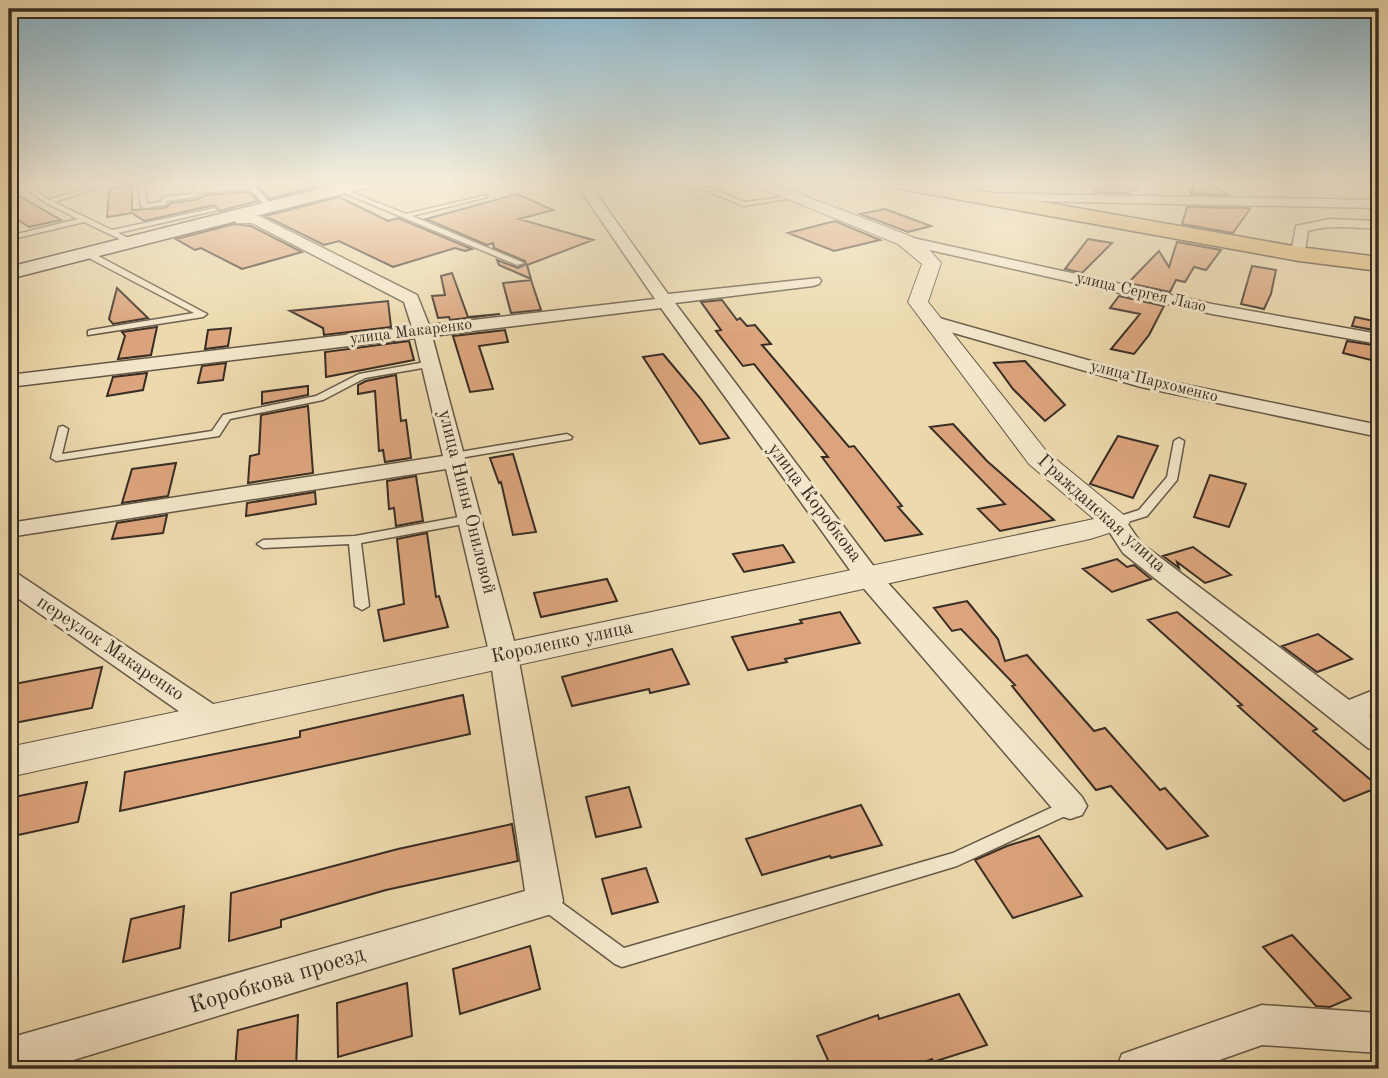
<svg xmlns="http://www.w3.org/2000/svg" width="1388" height="1078" viewBox="0 0 1388 1078" font-family="'Old Standard TT',serif">
  <style>
    .building { fill: #dca47c; stroke: #382d24; stroke-width: 2 }
    .lines { fill: none; stroke-linecap: round; stroke-linejoin: round }
    .service-casing { stroke: #655846; stroke-width: 3 }
    .minor-casing { stroke: #655846; stroke-width: 3 }
    .tertiary-casing { stroke: #655846; stroke-width: 2 }
    .secondary-casing { stroke: #382d24; stroke-width: 3 }
    .primary-casing { stroke: #382d24; stroke-width: 3 }
    .path { stroke: #382d24; stroke-width: 2.5; stroke-dasharray: 1 2; stroke-linecap: butt }
    .service { fill: #f3e6ca; fill-rule: evenodd }
    .minor { fill: #f3e6ca; fill-rule: evenodd }
    .tertiary { fill: #f3e6ca; fill-rule: evenodd }
    .secondary { fill: #f3e6ca; fill-rule: evenodd }
    .primary { fill: #e6bc76; fill-rule: evenodd }
    .labels { text-anchor: middle; dominant-baseline: central; stroke-width: 6; stroke-linejoin: round; paint-order: stroke }
    .far-street-label { font-size: 16px; fill: #382d24; stroke: #f3e6ca }
    .street-label { font-size: 19px; fill: #382d24; stroke: #f3e6ca }
    .near-street-label { font-size: 23px; fill: #382d24; stroke: #f3e6ca }
  </style>
  <rect width="100%" height="100%" fill="#ecd9ad"/>
  <filter id="stains"><feTurbulence type="fractalNoise" baseFrequency=".00286" numOctaves="4"/><feColorMatrix values="0 0 0 0 .2 0 0 0 0 .09 0 0 0 0 .02 0 0 0 .5 -.17"/></filter>
  <radialGradient id="worn" r=".72"><stop offset=".6" stop-color="#630" stop-opacity="0"/><stop offset="1" stop-color="#630" stop-opacity=".3"/></radialGradient>
  <path class="building" d="M254,182h55l8,4 -48,13z
    M1194,182h15l19,13 -37,-1z
    M1089,184h1l50,2 -12,7 -33,-1z
    M132,185v25l33,-2 6,-5 25,-3 11,-5 42,-3 9,9 -38,10 -6,-6 -70,16 -12,-8 -25,4 2,-28z
    M9,190l52,30 -32,7 -20,-13z
    M517,194l36,16 -34,9 74,21 -66,25 4,14 -32,-14 -2,-5 21,8 8,-4 -1,-3 -31,-13 -1,-5 -6,2 -61,-26z
    M339,197l49,24 10,-3 74,31 -7,2 -10,-3 -62,19 -54,-26 -15,4 -59,-29z
    M1187,207l62,1 1,1 -17,24 -51,-9z
    M885,209l46,17 -23,6 -48,-18z
    M835,221l45,19 -46,11 -46,-18z
    M234,224l17,2 51,26 -60,17 -41,-21 -6,2 -19,-11z
    M1088,239l24,4 -30,30 -17,-4z
    M1177,242l44,8 -15,20 -12,-3 -9,15 -9,-2 -6,12 -42,-9 31,-32 10,16z
    M1252,266l24,4 -5,24 -7,15 -23,-5z
    M452,273l16,44 32,-3 -50,6 -1,-3 -11,1 -6,-22 13,-1 -4,-19z
    M531,280l10,30 -30,3 -8,-30z
    M117,288l31,30 -35,6 -4,-5z
    M1119,296l45,10 -15,29 -15,19 -23,-5 29,-35 -30,-6z
    M722,300l15,20 3,-2 7,8 8,-1 16,19 -9,1 87,102 5,-1 48,60 -4,1 24,27 -37,7 -63,-84h6l-74,-93 -11,2 -27,-35 5,-1 -20,-28z
    M388,301l3,26 -67,8 -1,-7 -33,-17z
    M1355,317l24,5v9l-27,-5z
    M157,327l-6,28 -33,4 7,-23 -3,-4z
    M231,328l-3,18 -23,3 3,-19z
    M505,330l3,12 -29,4 14,43 -23,3 -17,-56z
    M409,341l5,19 -88,17 -1,-25z
    M1347,341l32,5v16l-36,-9z
    M663,354l37,44 29,40 -29,6 -57,-87z
    M1025,361l40,44 -20,16 -32,-32 -19,-26z
    M226,363l-3,17 -25,3 4,-17z
    M147,373l-4,17 -36,6 6,-19z
    M396,375l5,46 5,-1 5,38 -26,4 -2,-12 -4,1 -4,-60 -17,3v-9l8,-4z
    M308,386v9l-46,9v-12z
    M308,406l5,67 -65,10 2,-27 9,-2 2,-39z
    M953,424l34,37 67,59 -54,11 -22,-22 27,-5 -75,-77z
    M1118,436l40,10 -25,52 -43,-14z
    M513,454l23,78 -23,3 -12,-53 -2,1 -9,-25z
    M176,463l-8,33 -46,7 10,-34z
    M1210,475l36,9 -17,43 -35,-10z
    M416,476l7,45 -27,5 -2,-18 -5,1 -2,-28z
    M315,492l1,12 -70,12 1,-13z
    M167,515l-4,18 -51,6 5,-16z
    M427,533l9,64 3,-1 9,31 -64,14 -6,-31 26,-6 -7,-65z
    M783,545l11,17 -50,10 -11,-18z
    M1193,547l38,28 -26,8 -28,-21 2,6 -16,-12z
    M1117,559l10,8 7,-2 17,14 -39,13 -29,-23z
    M607,579l10,22 -76,16 -7,-24z
    M967,601l31,38 7,22 22,-6 67,76 11,-3 55,62 5,-2 43,48 -41,13 -56,-63 -15,4 -84,-104 3,-1 -54,-56 -9,2 -18,-23z
    M840,612l20,31 -75,16 2,3 -39,8 -16,-33 70,-14 -2,-3z
    M1177,612l140,117 -4,2 66,56 -35,14 -106,-95 4,-1 -94,-85z
    M1318,634l34,25 -35,13 -35,-26z
    M672,649l17,35 -39,9 -1,-4 -77,17 -10,-29z
    M102,667l-10,41 -83,16v-39z
    M463,695l7,39 -350,77 5,-39 175,-35v-6z
    M87,782l-9,40 -69,15v-39z
    M629,787l12,40 -45,10 -10,-40z
    M861,805l21,40 -51,13 -1,-2 -68,19 -16,-36z
    M512,824l6,37 -132,29 -105,30v7l-52,14 2,-48 167,-44z
    M1039,836l43,60 -69,22 -38,-58 32,-14z
    M646,868l12,34 -46,12 -10,-35z
    M184,906l-4,42 -57,14 8,-43z
    M1292,935l59,63 -21,9 -14,-1 -53,-59z
    M530,946l10,43 -80,25 -7,-45z
    M407,983l5,53 -74,21 -1,-54z
    M959,994l28,51 -54,17 -1,-3 -28,10h-72l-15,-33 61,-21 1,4z
    M298,1015l-2,54h-61l3,-39z"/>
  <g class="lines">
    <defs>
      <path id="service" d="M33,182h7l-7,6 16,12 52,-17 33,-1 -32,5 -48,15 58,28 103,-22 3,2 -100,23 15,7 1,2 -4,2 -46,-22 -75,18v-4l69,-17 -32,-16 -19,-14v-2z
        M138,182h6l3,22 13,-2 4,-5 27,-3 5,-5 49,-7v2l9,2 19,21 -5,1 -18,-19 -51,4 -3,4 -29,4 -2,4 -21,3 -3,-2z
        M680,184l31,4 33,14 46,-6 3,2 -50,8 -35,-15 -30,-4v-2z
        M337,188h4l65,26 81,-19v2l-75,19 112,47 -7,2 -180,-75z
        M83,251h6l118,63 -4,3 -115,18v-4l3,-1 103,-17 -111,-58z
        M431,361l5,3 -2,2 -69,12 -42,22 -93,19 -11,17 -163,25 -5,-3 8,-31 4,-1 5,3 -6,25 150,-23 11,-16 93,-19 43,-22z
        M567,434l5,3 -1,2 -117,20 -5,-3 5,-3z
        M1179,438l5,3 -7,39 -30,36 -32,10 -4,-1 -2,-3 2,-3 28,-9 28,-33 7,-36z
        M470,515l4,1 2,3 -2,3 -113,21 8,63 -7,4 -7,-4 -6,-62 -86,4 -6,-4 6,-4 92,-4z
        M1070,799l6,2 2,5 -2,5 -119,55 -335,101 -7,-3 -76,-57 -3,-6 3,-6 6,-2 6,2 73,53 329,-95z"/>
      <path id="minor" d="M575,182h13l80,112 151,-16 2,3 -2,3 -6,2 -138,17 203,269 204,225 5,9 -5,9 -12,4 -12,-4 -198,-231 -199,-276 -229,28 86,320 45,245 -5,11 -514,157h-35v-31l516,-147 -35,-235 -44,-187 -437,68v-14l434,-67 -28,-118 -406,49v-12l403,-48 -8,-25 -152,-79h-15l-8,-7 7,-4 9,4h14l158,79 12,30 226,-26z
        M977,193l402,7v8l-407,-8v-6z
        M1330,219l49,2v8c-23,-1 -48,-5 -71,2l-4,26h-10l-3,-3 5,-28z
        M904,236l308,68 167,30v10l-167,-30 -313,-71 -2,-3z
        M932,316l212,60 235,49v12l-238,-50 -215,-62 -3,-4 3,-4z
        M1115,515l8,2 18,26 208,157 30,-12v23l-10,5 10,8v28l-11,-4 -245,-195 -20,-31 4,-5z
        M9,572l9,2 204,136 4,8 -4,8 -11,3 -11,-3 -191,-134z
        M1262,1005l117,8v40l-117,-8 -68,24h-78l6,-15z"/>
      <path id="tertiary" d="M746,182h22l142,54 17,11 14,16 -13,39 119,150 78,64 5,6 -5,6 -35,11 -1081,238v-30l1085,-228 -65,-55 -121,-162 14,-38 -24,-20z"/>
      <path id="secondary" d="M346,182h29l-2,4 -364,93v-12z"/>
      <path id="primary" d="M885,182h45l369,65 80,10v14l-80,-10 -404,-73z"/>
    </defs>
    <use href="#service" class="service-casing"/>
    <use href="#minor" class="minor-casing"/>
    <use href="#tertiary" class="tertiary-casing"/>
    <use href="#secondary" class="secondary-casing"/>
    <use href="#primary" class="primary-casing"/>
    <path class="path" d="M1348,182l9,5"/>
    <use href="#service" class="service"/>
    <use href="#minor" class="minor"/>
    <use href="#tertiary" class="tertiary"/>
    <use href="#secondary" class="secondary"/>
    <use href="#primary" class="primary"/>
  </g>
  <linearGradient id="sky" x2="0" y2="1"><stop stop-color="#88b6ce"/><stop offset="0.55" stop-color="#f6eeda"/><stop offset="1" stop-color="#f6eeda" stop-opacity="0"/></linearGradient>
  <rect width="1388" height="333" fill="url(#sky)"/>
  <g class="labels">
    <g class="far-street-label">
      <text transform="translate(1141 293) rotate(13)">улица Сергея Лазо</text>
      <text transform="translate(411 332) rotate(-7)">улица Макаренко</text>
      <text transform="translate(1154 382) rotate(14)">улица Пархоменко</text>
    </g>
    <g class="street-label">
      <text transform="translate(466 502) rotate(76)">улица Нины Ониловой</text>
      <text transform="translate(814 503) rotate(53)">улица Коробкова</text>
      <text transform="translate(1101 514) rotate(42)">Гражданская улица</text>
      <text transform="translate(562 643) rotate(-12)">Короленко улица</text>
      <text transform="translate(110 649) rotate(34)">переулок Макаренко</text>
    </g>
    <g class="near-street-label">
      <text transform="translate(277 980) rotate(-17)">Коробкова проезд</text>
    </g>
  </g>
  <rect width="1388" height="1078" fill="none" stroke="#ecd9ad" stroke-width="35"/>
  <rect x="10" y="10" width="1367" height="1057" fill="none" stroke="#382d24" stroke-width="3.5"/>
  <rect x="18" y="18" width="1353" height="1043" fill="none" stroke="#382d24" stroke-width="2"/>
  <rect width="100%" height="100%" filter="url(#stains)"/>
  <rect width="100%" height="100%" fill="url(#worn)"/>
</svg>
